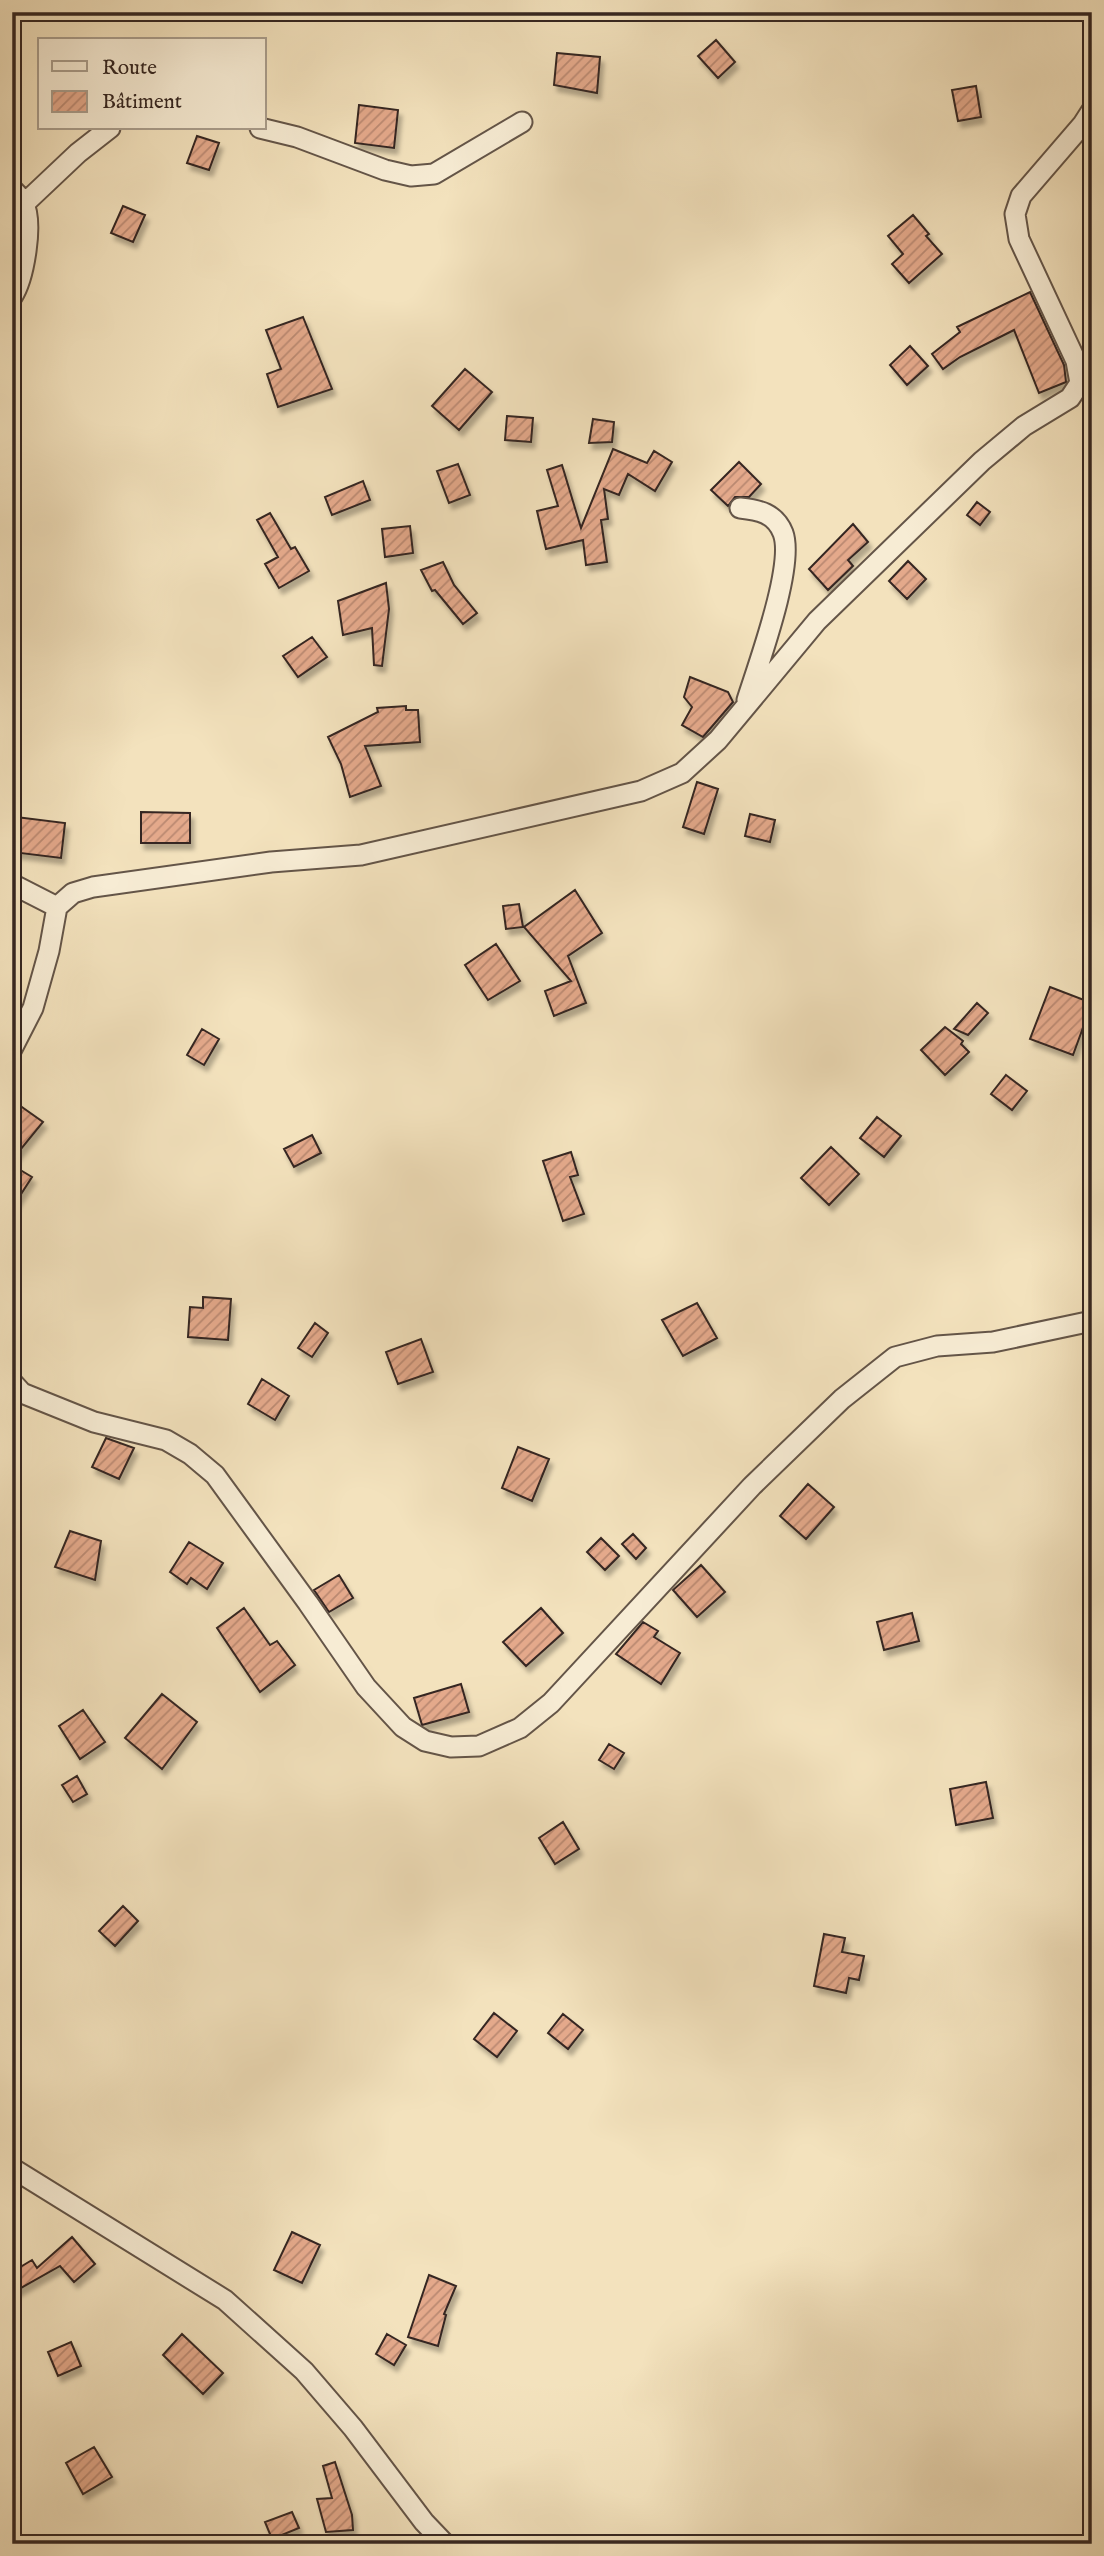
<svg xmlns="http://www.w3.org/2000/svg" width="1104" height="2556" viewBox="0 0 1104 2556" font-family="'IM FELL English',serif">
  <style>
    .building { fill: url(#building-hatch); stroke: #352621; stroke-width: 2; filter: url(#shadow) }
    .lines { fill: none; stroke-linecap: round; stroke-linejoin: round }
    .minor-casing { stroke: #645548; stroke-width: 23 }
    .minor { stroke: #f7ecd4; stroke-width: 19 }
  </style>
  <defs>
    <pattern id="building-hatch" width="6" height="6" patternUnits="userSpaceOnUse" patternTransform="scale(1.75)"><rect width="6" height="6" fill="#e4a98b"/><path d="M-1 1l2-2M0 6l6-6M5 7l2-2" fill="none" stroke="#ba8971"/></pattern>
    <filter id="shadow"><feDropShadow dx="3.5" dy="6" stdDeviation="2" flood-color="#0004"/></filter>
  </defs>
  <rect width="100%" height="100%" fill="#f3e2bd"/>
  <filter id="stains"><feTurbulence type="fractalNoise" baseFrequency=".00286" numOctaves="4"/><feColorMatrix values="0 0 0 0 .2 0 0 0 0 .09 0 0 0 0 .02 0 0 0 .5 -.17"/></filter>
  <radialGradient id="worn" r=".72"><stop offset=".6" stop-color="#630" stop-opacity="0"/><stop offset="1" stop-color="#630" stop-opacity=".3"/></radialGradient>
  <path class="building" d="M716,40l19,22 -17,16 -20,-22z
    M557,53l43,4 -3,36 -43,-8z
    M976,86l5,31 -23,4 -6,-31z
    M359,105l39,5 -4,38 -39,-5z
    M197,136l22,7 -10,27 -22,-7z
    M123,206l22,9 -12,27 -22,-9z
    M913,215l16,19 -3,2 16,18 -33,29 -17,-19 11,-10 -15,-18z
    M1030,292l34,73 2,17 -27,11 -25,-63 -54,27 -17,12 -11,-15 28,-22 -3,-5z
    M303,317l29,72 -54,18 -11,-33 14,-5 -15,-39z
    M910,346l18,20 -21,19 -17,-20z
    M465,369l27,23 -33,38 -27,-24z
    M507,416l26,2 -2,24 -26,-2z
    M593,419l21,3 -2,20 -23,1z
    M613,449l34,14 7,-12 18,11 -17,29 -27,-17 -9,21 -15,-6 4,30 -7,1 6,42 -21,3 -3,-25 -37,9 -9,-38 21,-5 -11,-36 15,-5 19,63z
    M739,462l22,22 -12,13h-14l-7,9 -17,-16z
    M458,464l12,31 -21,8 -12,-32z
    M363,481l7,19 -38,15 -7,-18z
    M977,502l13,10 -10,13 -13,-10z
    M270,513l21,36 4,-2 14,24 -30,17 -14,-24 13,-7 -21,-37z
    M853,524l15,18 -20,18 5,6 -25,24 -19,-21z
    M410,526l3,27 -28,4 -3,-28z
    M908,561l18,18 -19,20 -18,-18z
    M443,562l11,23 23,28 -14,11 -28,-34 -3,1 -11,-21z
    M386,583l3,26 -7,57 -8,-1 -2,-37 -29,7 -5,-34z
    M312,637l15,20 -29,20 -15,-21z
    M690,677l38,15 5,10 -30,35 -21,-12 10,-18 -8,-10z
    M406,706v4h12l2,32 -55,4 16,40 -31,11 -9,-33 -13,-27 50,-25 -1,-4z
    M697,782l21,7 -14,45 -21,-7z
    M141,812l49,1v30h-49z
    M750,814l25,6 -5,22 -25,-6z
    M16,817l49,6 -4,35 -49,-6z
    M575,890l27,43 -34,23 18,47 -32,13 -9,-25 26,-10 -47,-54z
    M519,904l4,23 -17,2 -3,-23z
    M496,944l24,37 -32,19 -23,-35z
    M1050,987l42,16 -19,52 -43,-16z
    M977,1003l11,10 -20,22 -14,-6z
    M945,1027l18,14 -2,3 8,8 -24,23 -24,-25z
    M202,1029l17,10 -15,26 -17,-10z
    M1006,1075l21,16 -15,19 -21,-16z
    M12,1100l31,22 -31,38z
    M877,1117l24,19 -17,21 -24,-19z
    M312,1135l9,18 -27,14 -10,-18z
    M831,1147l28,27 -30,31 -28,-27z
    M571,1152l7,23 -8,2 14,37 -21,7 -20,-60z
    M12,1165l20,12 -20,31z
    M203,1297l28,2 -3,41 -40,-3 2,-30 13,1z
    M697,1303l20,35 -34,18 -21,-36z
    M315,1323l13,10 -16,24 -14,-9z
    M421,1339l12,33 -35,12 -12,-32z
    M262,1379l27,17 -14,24 -27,-16z
    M106,1438l28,10 -15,31 -27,-12z
    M518,1447l31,12 -17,42 -30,-13z
    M808,1484l26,23 -28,32 -26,-23z
    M70,1531l31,10 -6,39 -40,-13z
    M633,1534l13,14 -10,11 -14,-15z
    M601,1538l18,18 -14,14 -18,-18z
    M189,1542l34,21 -16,26 -16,-11 -4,6 -17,-12z
    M701,1565l24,27 -28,25 -24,-27z
    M339,1575l14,23 -24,14 -15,-22z
    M244,1608l26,37 7,-4 18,24 -35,27 -43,-64z
    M541,1608l22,25 -37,33 -23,-24z
    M912,1613l7,28 -35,9 -7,-28z
    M643,1622l15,9 -4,6 26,16 -19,31 -45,-30z
    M461,1684l8,28 -47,13 -8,-27z
    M162,1694l35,28 -35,47 -37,-31z
    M83,1710l22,32 -25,17 -21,-33z
    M609,1744l15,9 -10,16 -15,-9z
    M77,1776l10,18 -14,8 -11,-17z
    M986,1782l7,36 -37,7 -6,-36z
    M563,1822l16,27 -24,15 -16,-26z
    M123,1906l15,15 -23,25 -16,-15z
    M824,1934l21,4 -3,14 22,4 -5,24 -10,-2 -3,15 -32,-7z
    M494,2013l23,18 -20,26 -23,-18z
    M563,2014l20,16 -15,19 -20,-16z
    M292,2232l28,13 -18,38 -28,-13z
    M72,2237l23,27 -21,18 -14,-16 -48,27v-21l20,-12 5,8z
    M429,2275l27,11 -12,28 2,1 -8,31 -30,-9z
    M182,2334l41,39 -20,21 -40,-39z
    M387,2334l19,11 -12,20 -18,-11z
    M71,2342l10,24 -23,10 -10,-24z
    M94,2447l18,30 -29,17 -17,-31z
    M335,2462l17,53 1,15 -27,2 -9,-33 15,-1 -9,-32z
    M292,2512l7,16 -27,11 -7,-17z"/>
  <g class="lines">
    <defs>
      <path id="minor" d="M260,128l37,9 88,33 26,6 23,-2 88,-52
        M12,189c4,4 9,9 11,13 11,20 1,77 -11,95
        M24,204l54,-51 32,-25
        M740,508c19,2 35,5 43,25 12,32 -25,132 -36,167
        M12,884l45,23 16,-14 20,-6 178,-25 90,-7 280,-64 41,-18 36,-33 99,-119 165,-160 42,-35 46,-28 10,-15 -4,-22 -57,-122 -4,-25 6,-18 62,-72 9,-14
        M12,1049l21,-41 16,-57 8,-44
        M12,1382l10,11 72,29 72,18 24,14 25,21 93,128 58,84 37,40 22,14 26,6 28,-1 41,-18 31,-25 201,-217 90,-87 53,-42 42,-11 56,-4 99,-21
        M12,2168l213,132 79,71 49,57 71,94 21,22"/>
    </defs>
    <use href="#minor" class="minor-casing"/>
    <use href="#minor" class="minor"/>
  </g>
  <rect width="1104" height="2556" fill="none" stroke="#f3e2bd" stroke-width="42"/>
  <rect x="14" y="14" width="1076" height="2528" fill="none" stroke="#352621" stroke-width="3.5"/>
  <rect x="21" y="21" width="1062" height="2514" fill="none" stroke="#352621" stroke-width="2"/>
  <rect x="38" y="38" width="228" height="91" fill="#f7ecd4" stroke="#a99d8c" stroke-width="2"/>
  <rect x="52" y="61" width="35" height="10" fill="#f7ecd4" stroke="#a99d8c" stroke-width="2"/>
  <text x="102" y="74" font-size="21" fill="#352621">Route</text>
  <rect x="52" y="91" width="35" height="21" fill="url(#building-hatch)" stroke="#a99d8c" stroke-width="2"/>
  <text x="102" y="108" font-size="21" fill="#352621">Bâtiment</text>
  <rect width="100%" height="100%" filter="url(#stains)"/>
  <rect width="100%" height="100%" fill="url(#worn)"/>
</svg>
